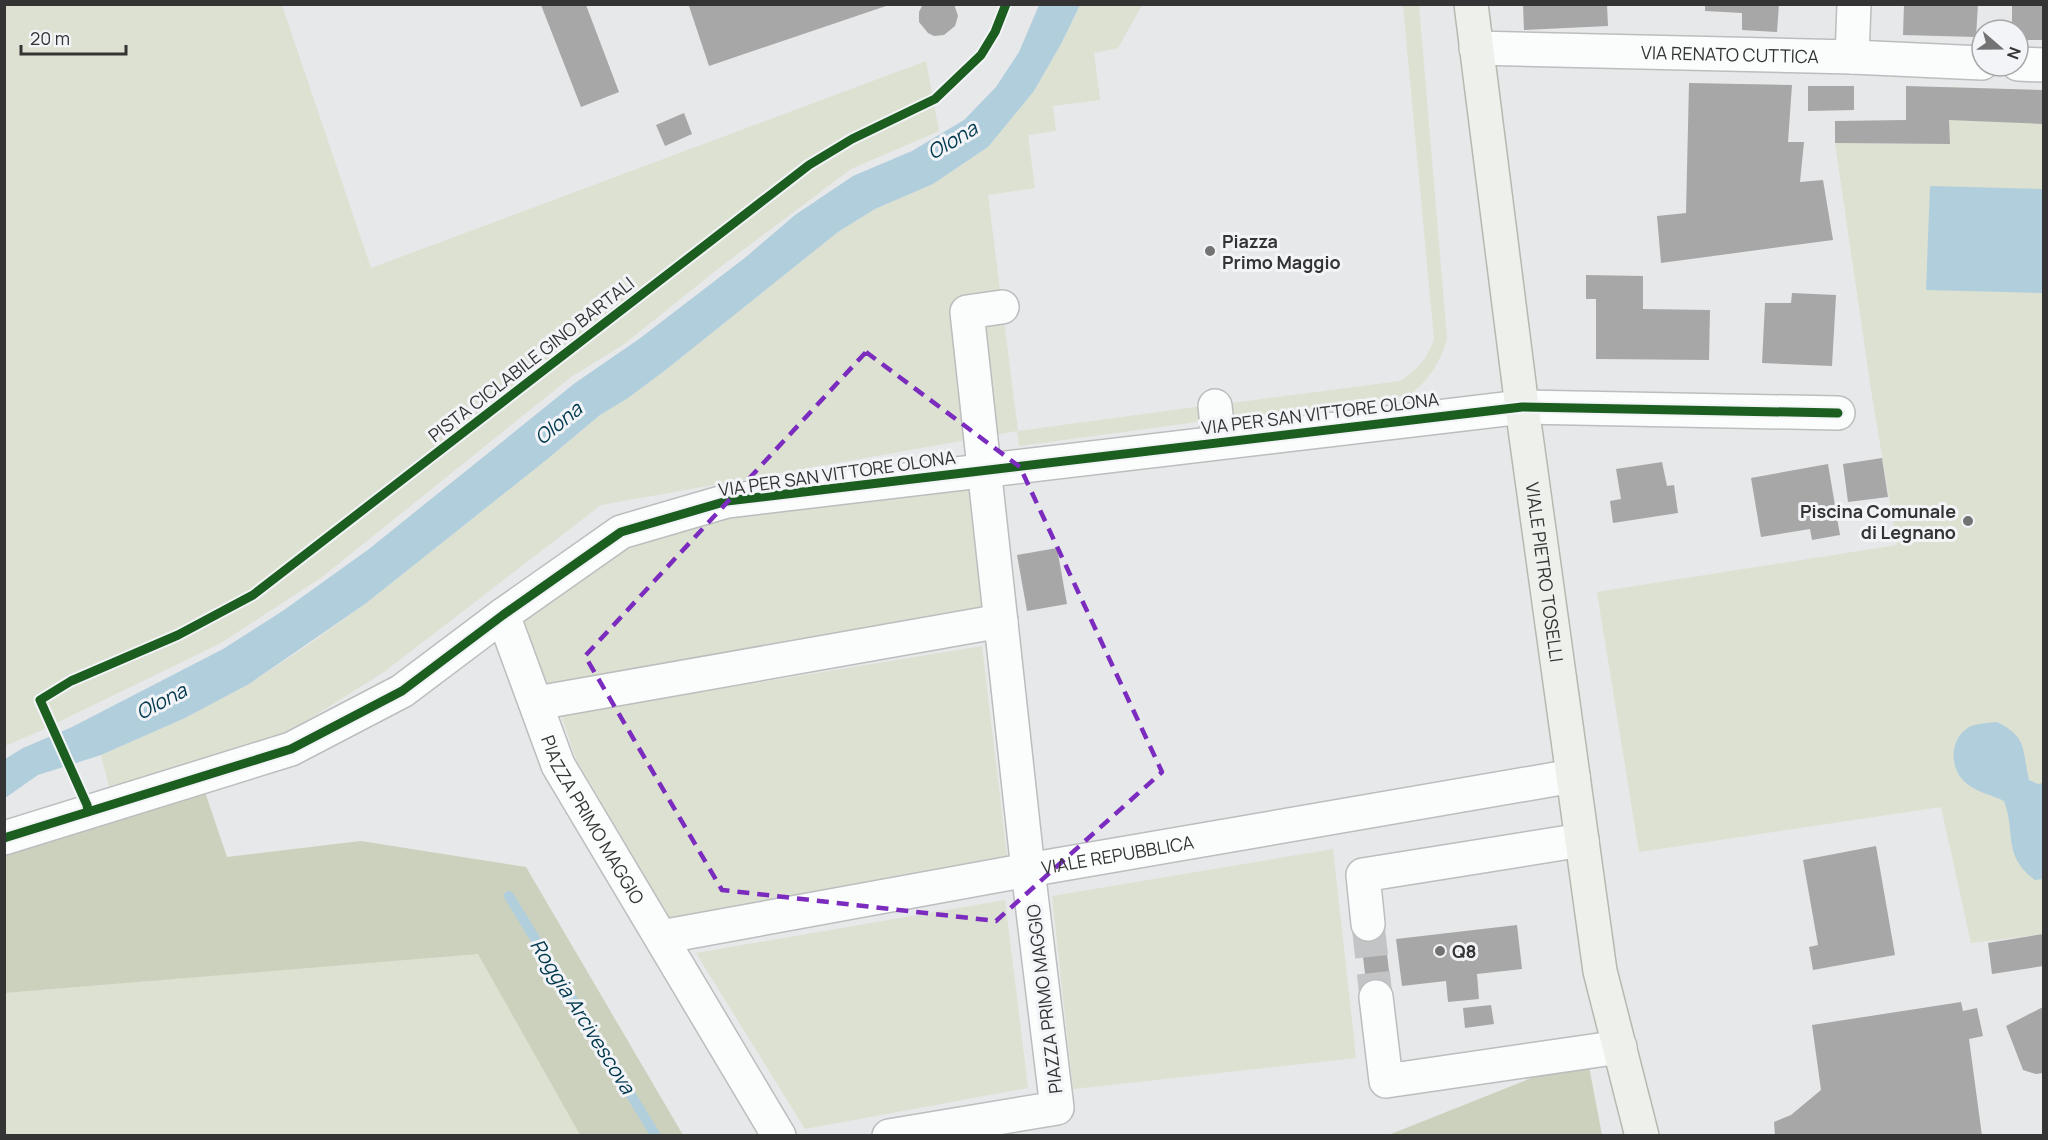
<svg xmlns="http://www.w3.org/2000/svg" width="2048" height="1140" viewBox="0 0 2048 1140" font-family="Manrope,sans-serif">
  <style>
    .green { fill: #dce1d1 }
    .forest { fill: #ccd1bd }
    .water { fill: #b1cedd }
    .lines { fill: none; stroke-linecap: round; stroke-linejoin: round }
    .stream { stroke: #b1cedd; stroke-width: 10 }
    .building { fill: #a7a7a7 }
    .minor-tunnel { stroke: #c3c4c5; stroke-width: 33; stroke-dasharray: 33 16; stroke-linecap: butt }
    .minor-casing { stroke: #bcbdbe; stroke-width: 36 }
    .major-casing { stroke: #b6b9b0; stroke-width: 36 }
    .minor { stroke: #fbfcfc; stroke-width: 33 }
    .major { stroke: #eef0eb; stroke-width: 33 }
    .cycleway-casing { stroke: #f3f4f7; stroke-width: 13 }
    .cycleway { stroke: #1b5e20; stroke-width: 9 }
    .marked { fill: none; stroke: #7b2cbf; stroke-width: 4.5; stroke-dasharray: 12 8; stroke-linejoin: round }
    .poi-dot { fill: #737374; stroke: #f3f4f7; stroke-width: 2 }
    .labels { text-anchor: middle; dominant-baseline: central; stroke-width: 6; stroke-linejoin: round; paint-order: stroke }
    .street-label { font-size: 18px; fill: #343435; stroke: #f3f4f7 }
    .poi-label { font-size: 18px; font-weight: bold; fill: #343435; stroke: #f3f4f7; text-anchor: start }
    .water-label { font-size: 20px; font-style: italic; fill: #00394e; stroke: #f3f4f7 }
  </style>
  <rect width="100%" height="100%" fill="#e7e8e9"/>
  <path class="green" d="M5,4l277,1 89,263 555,-207 13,70 -88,38 -132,99 -96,77 -52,32 -249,200 -101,66 -179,87 -37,16z
    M1080,5h62l-24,43 -24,5 6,47 -47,6 3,25 -28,4 7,53 -47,7 30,236 185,-25 2,15 -186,25 -2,-15 -416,74 -217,167 -92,58 -181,65 -10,-40 84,-37 64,-34 59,-39 57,-41 180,-143 55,-46 28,-17 35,-26 175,-140 37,-23 58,-25 55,-37 46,-56 27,-47z
    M1403,5h16l28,334c-8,26 -17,39 -37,56l-184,25 -1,-16 175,-23c19,-13 26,-20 34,-42z
    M1949,87l94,3v844l-72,9 -30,-136 -302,45 -42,-260 300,-47 -25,-149 -37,-253 114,1z
    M974,488l12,123 -439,80 -30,-69 108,-72 99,-34z
    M982,646l25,210 -338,62 -93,-159 -15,-44z
    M1333,849l23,209 -283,31 -21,-193z
    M1005,900l23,188 -223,41 -109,-176z
    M478,953l102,182 -575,1v-143z"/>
  <path class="forest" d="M204,789l23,68 134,-16 165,26 157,268h-103l-102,-181 -473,39v-144z
    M1587,1056l15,79 -216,1z"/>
  <path class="water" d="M1039,5h41l-19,39 -27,47 -46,56 -55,37 -58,25 -37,23 -175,140 -35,26 -28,17 -55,46 -180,143 -116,80 -64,34 -84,37 -63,20 -33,23v-39l18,-11 49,-21 151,-78 61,-39 85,-61 206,-166 64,-44 107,-82 49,-42 58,-39 59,-25 52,-31 32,-33 23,-35z
    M1930,186l113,3v104l-117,-3z
    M1997,722c31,15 25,28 32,58l9,4 5,-1v96l-8,1c-33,-24 -19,-48 -31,-79 -12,-6 -28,-9 -38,-18 -17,-14 -17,-44 3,-56 8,-4 19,-4 28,-5z"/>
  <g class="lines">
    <path class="stream" d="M509,896l147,240"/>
  </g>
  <path class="building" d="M695,4h194v1l-180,61 -20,-60z
    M923,4h31l4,12 -3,10 -11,9 -10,1 -6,-3 -9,-11v-10z
    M1523,4h84l1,22 -84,4z
    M1705,4h74l-2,28 -35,-2v-17l-37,-2z
    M1904,4h74l-2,33 -73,-2z
    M2012,4h31v36h-25v-10h-6z
    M541,5h45l33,87 -38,15z
    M1689,83l103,2 -4,57h16l-4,40 23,-2 10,60 -172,23 -4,-47 29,-3z
    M1808,86h46v24l-46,1z
    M1906,86l137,4v34l-94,-4 1,24 -115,-1v-22l71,-1z
    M684,113l8,21 -27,12 -9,-21z
    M1586,275l57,1v33l67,1 -1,50 -113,-1v-60h-10z
    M1792,293l44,2 -4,71 -70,-3 3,-60h26z
    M1882,458l6,39 -40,5 -5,-38z
    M1662,462l5,24 7,-1 4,28 -65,10 -3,-22 11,-2 -5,-30z
    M1828,464l12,71 -28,5 -2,-11 -49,8 -10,-59z
    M1057,548l10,56 -40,7 -10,-56z
    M1876,846l19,109 -82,15 -4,-23 9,-2 -15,-85z
    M1383,922l9,73 -24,3 -9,-73z
    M1517,925l5,44 -45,5 2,25 -31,3 -2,-21 -44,5 -6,-47z
    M2043,934v32l-51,8 -4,-31z
    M1961,1002l2,9 14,-3 6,28 -14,3 13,97h-207l-1,-14 17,-7 30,-25 -9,-65z
    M1491,1005l3,19 -29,4 -2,-20z
    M2043,1007v66l-7,1 -13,-4 -17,-44z"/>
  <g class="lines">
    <path class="minor-tunnel" d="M1368,924l8,73"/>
    <defs>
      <g id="minor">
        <path id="s1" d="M1476,48l376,9 130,6"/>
        <path d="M1852,57l2,-53"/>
        <path d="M2018,64l26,1"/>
        <path d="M1215,406l4,36"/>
        <path id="s2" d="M503,615l55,150 221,371"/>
        <path d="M537,703l464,-82"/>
        <path d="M4,838l287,-89 111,-58 101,-76 118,-83 106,-31 795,-94 316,6"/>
        <path d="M1368,924l-5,-49 219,-35"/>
        <path id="s3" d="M661,937l367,-67 545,-94"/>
        <path d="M1376,997l10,84 234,-34"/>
        <path d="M889,1136l168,-28 -29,-238 -61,-558 35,-5"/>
      </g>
      <g id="major">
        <path id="s4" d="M1471,4l51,403 78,564 42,165"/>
      </g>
    </defs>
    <use href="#minor" class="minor-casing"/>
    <use href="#major" class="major-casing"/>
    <use href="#minor" class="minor"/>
    <use href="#major" class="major"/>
    <defs>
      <path id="cycleway" d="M88,812l-1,-7 -47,-105 31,-19 107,-46 75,-40 556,-430 43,-26 83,-40 46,-44 14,-23 11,-28
        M4,838l287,-89 111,-58 101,-76 118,-83 106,-31 795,-94 316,6"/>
    </defs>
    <use href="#cycleway" class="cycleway-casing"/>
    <use href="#cycleway" class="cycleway"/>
  </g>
  <path class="marked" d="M866,352l154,115 142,305 -166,149 -274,-31 -137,-234z"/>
  <g class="poi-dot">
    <circle cx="1210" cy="251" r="6"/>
    <circle cx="1968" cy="521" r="6"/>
    <circle cx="1440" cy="951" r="6"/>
  </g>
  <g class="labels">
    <g class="street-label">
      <text stroke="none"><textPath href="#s1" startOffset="254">VIA RENATO CUTTICA</textPath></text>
      <text transform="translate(531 359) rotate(-38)">PISTA CICLABILE GINO BARTALI</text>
      <text transform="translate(1320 413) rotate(-7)">VIA PER SAN VITTORE OLONA</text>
      <text transform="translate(837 473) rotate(-8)">VIA PER SAN VITTORE OLONA</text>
      <text stroke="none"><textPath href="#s4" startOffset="573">VIALE PIETRO TOSELLI</textPath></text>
      <text stroke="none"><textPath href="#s2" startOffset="224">PIAZZA PRIMO MAGGIO</textPath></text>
      <text stroke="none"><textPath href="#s3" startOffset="464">VIALE REPUBBLICA</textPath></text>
      <text transform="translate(1044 999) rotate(-97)">PIAZZA PRIMO MAGGIO</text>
    </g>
    <g class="poi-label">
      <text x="1222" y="241">Piazza<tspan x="1222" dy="21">Primo Maggio</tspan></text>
      <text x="1956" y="511" text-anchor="end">Piscina Comunale<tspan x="1956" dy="21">di Legnano</tspan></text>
      <text x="1452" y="951">Q8</text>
    </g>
    <g class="water-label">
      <text transform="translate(952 140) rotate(-31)">Olona</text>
      <text transform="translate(558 423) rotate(-39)">Olona</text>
      <text transform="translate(161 701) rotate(-28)">Olona</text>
      <text transform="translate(583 1016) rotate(58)">Roggia Arcivescova</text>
    </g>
  </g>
  <rect width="2048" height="1140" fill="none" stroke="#343435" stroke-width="12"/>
  <g transform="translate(2000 48) rotate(110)"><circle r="28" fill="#f3f4f7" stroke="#a7a7a9" stroke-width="1.5"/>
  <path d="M0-4.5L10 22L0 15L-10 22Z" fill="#737374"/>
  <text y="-9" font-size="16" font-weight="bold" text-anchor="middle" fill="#343435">N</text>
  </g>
  <path d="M21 45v9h105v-9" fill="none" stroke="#343435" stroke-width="3"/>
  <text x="30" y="45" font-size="18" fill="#343435" stroke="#f3f4f7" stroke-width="4.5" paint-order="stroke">20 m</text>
</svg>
